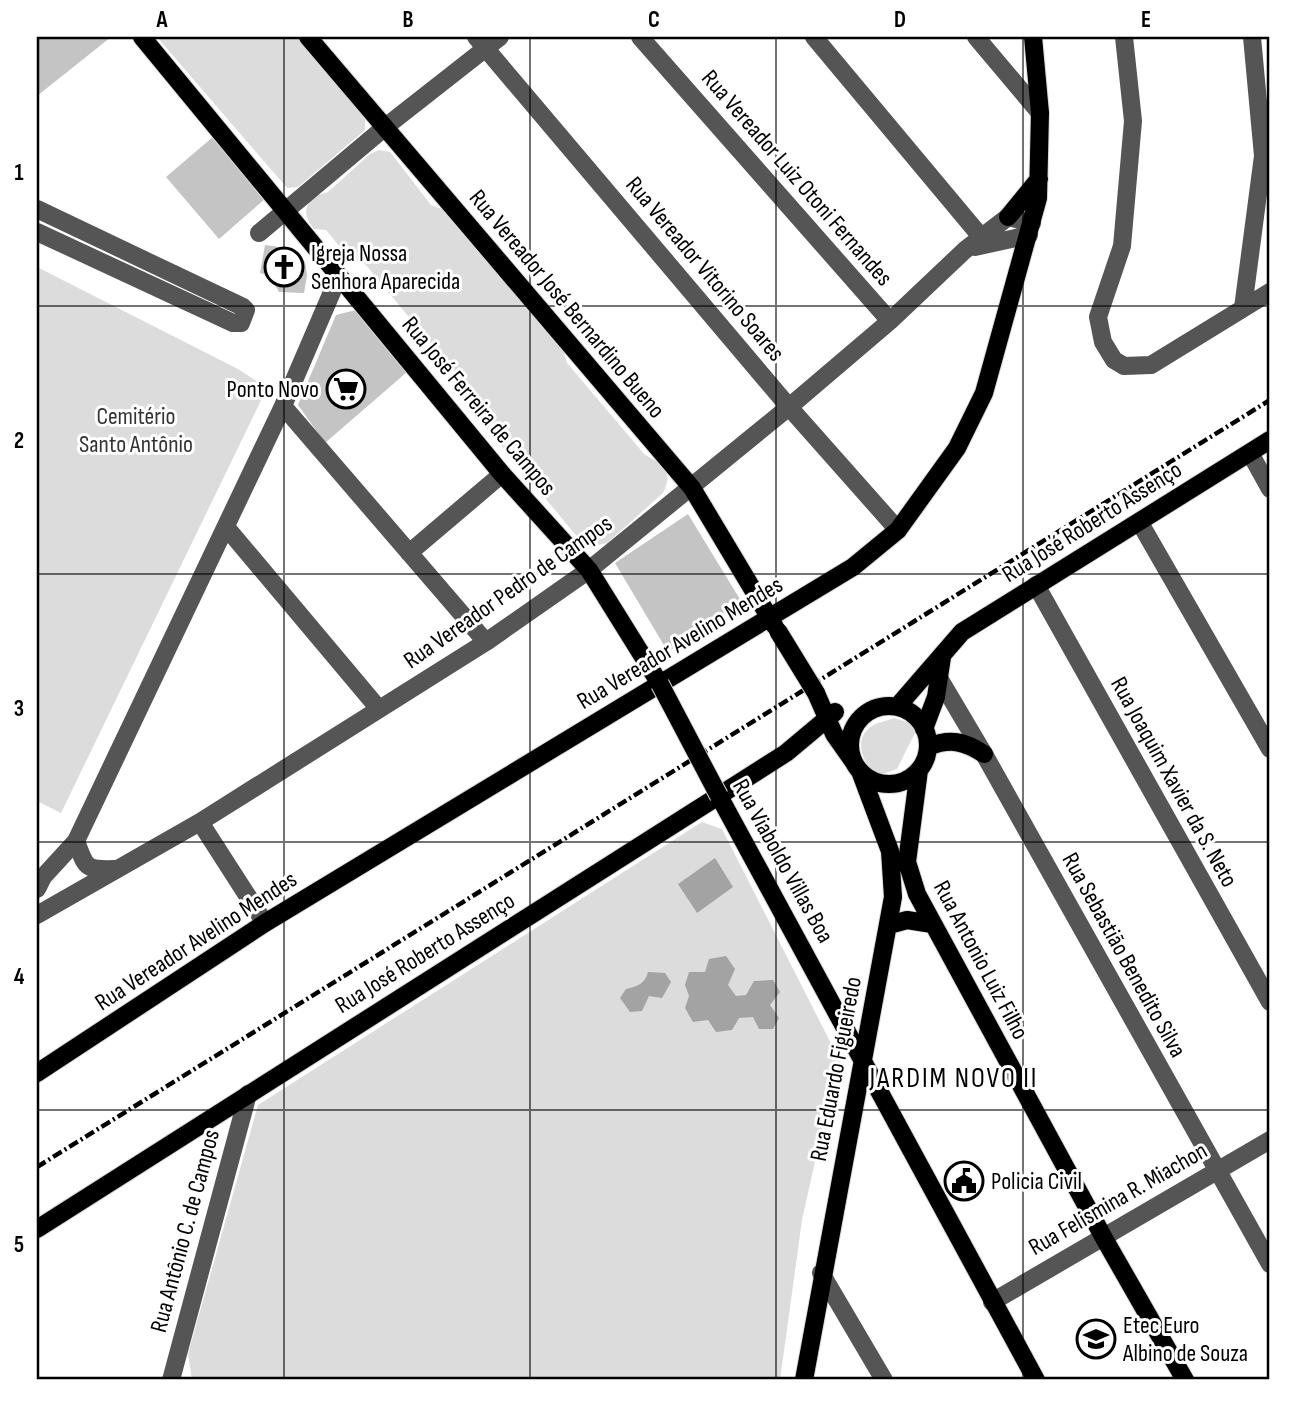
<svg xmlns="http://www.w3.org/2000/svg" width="1307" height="1417" viewBox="0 0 1307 1417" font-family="'Sofia Sans Condensed',sans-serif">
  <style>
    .green { fill: #dcdcdc }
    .water { fill: #a3a3a3 }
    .building { fill: #c4c4c4 }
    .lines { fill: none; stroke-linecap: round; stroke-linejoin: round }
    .major-casing { stroke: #dbdbdb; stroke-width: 20 }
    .minor { stroke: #555; stroke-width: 18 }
    .major { stroke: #000; stroke-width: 18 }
    .rail { stroke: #000; stroke-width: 4.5; stroke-dasharray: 10 3.5 2 3.5; stroke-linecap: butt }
    .major-bridge-casing { stroke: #dbdbdb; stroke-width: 20; stroke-linecap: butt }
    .major-bridge { stroke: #000; stroke-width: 18 }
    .grid { fill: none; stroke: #000; stroke-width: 2; stroke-opacity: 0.55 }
    .labels { text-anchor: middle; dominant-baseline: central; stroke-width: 6; stroke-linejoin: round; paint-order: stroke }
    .street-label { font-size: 24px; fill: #000; stroke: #fff }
    .poi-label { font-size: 24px; fill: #000; stroke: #fff; text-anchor: start }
    .park-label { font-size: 24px; fill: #333; stroke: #fff }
    .quarter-label { font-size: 28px; letter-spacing: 2px; fill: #000; stroke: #fff }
    .neatline { fill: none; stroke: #000; stroke-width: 2.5 }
    .grid-label { font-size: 23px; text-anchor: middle; font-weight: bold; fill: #000 }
  </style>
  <rect width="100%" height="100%" fill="#fff"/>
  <path class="green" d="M157,37h142l66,78v15l-67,57 -11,1z
    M379,150l11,2 41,53 16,6 115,135 5,17 78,92c18,9 29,16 18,38l-56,50 -14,3 -13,-6 -111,-133v-17l-103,-125 -18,-8 -22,-27 -12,-1c-9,-12 -11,-19 -2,-32l16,-5 42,-38z
    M37,267l201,102 29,19 -206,425 -24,-12z
    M894,718l19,6 3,7 -19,38 -20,7c-14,-12 -25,-37 -5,-50 6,-4 15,-5 22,-8z
    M702,822l20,7 123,242 -13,14 -30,135 -22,160h-588l-4,-26 70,-249z"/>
  <path class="water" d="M715,858l18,29 -36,26 -19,-29z
    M726,956l9,13 -7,16 8,11 10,-1 8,-14 19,-1 7,12 -10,13 9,13 -6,11h-14l-6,-12 -14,1 -7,12 -16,2 -8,-12 -15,2 -8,-14 4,-12 -4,-11 4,-13h16l4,-13z
    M648,972l17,1 6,9 -9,16 -13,-2 -7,15 -12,1 -10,-14 6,-9c12,-3 19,-5 22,-17z"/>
  <path class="building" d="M37,37h74l-74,59z
    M214,136l53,61 -48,42 -53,-62z
    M265,245l28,4 12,13 2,13 -3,18 -25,-1 -9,-16 -10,-3z
    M356,310l51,62 -82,71 -27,-38 38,-90z
    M688,514l53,87 -73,51 -53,-89z"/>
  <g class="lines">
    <defs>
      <path id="major" d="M142,37l360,437 87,96 71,114
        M308,37l384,451 82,137
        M1008,217l31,-38
        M816,693l18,41 19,27
        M850 745a39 39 0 1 1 78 0a39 39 0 1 1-78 0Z
        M897,707l65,-75 308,-192
        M924,729l12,-32 6,-40
        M928,747c22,-9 36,-6 56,7
        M919,770l-12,92 10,32 188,346 80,140
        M719,796l317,584
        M889,925l18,-5 25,4
        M37,1073l228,-150 588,-356 45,-37 59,-82 27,-55 54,-195 2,-85 -7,-76
        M37,1229l749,-476 49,-41
        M804,1380l89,-483 -3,-46 -30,-80"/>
    </defs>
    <use href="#major" class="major-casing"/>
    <path class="minor" d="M476,37l313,370 109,123
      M640,37l250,284
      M814,37l173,207
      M976,37l64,76
      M1124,37l9,84 -11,125 -24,71 5,25 11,18 10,6 27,-1 119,-73
      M37,209l206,98 3,3 -5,13h-8l-196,-91
      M259,233l125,-105 116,-91
      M975,247l54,-12
      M1243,308l20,-152 -11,-119
      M283,406l203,236
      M1250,453l20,36
      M1140,523l130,226
      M226,527l153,182
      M409,553l93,-79
      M1036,585l234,417
      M931,671l8,7 45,76 286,510
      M200,822l65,101
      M76,841c10,26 8,29 38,28
      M37,889l6,-12 33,-36 207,-435 55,-128
      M37,915l163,-93 286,-180 103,-72 200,-163 101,-86 75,-71 43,-33 24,6
      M821,1273l63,107
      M992,1302l278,-162
      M171,1380l77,-286"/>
    <use href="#major" class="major"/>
    <path class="rail" d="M37,1167l1233,-767"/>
    <defs>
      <path id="major-bridge" d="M778,631l38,62
        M660,684l59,112"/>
    </defs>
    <use href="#major-bridge" class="major-bridge-casing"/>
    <use href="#major-bridge" class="major-bridge"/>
  </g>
  <path class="grid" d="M284,37v1343M530,37v1343M776,37v1343M1023,37v1343M37,306h1233M37,574h1233M37,842h1233M37,1110h1233"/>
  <defs>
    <symbol id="church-ring" viewBox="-11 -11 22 22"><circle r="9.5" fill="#fff" stroke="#000" stroke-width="1.5"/><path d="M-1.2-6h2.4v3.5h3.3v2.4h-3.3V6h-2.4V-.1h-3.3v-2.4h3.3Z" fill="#000"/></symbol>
    <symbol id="supermarket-ring" viewBox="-11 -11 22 22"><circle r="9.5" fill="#fff" stroke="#000" stroke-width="1.5"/><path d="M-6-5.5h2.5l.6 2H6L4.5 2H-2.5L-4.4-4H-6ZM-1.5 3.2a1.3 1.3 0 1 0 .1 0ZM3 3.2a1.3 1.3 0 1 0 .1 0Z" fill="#000"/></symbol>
    <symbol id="civic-ring" viewBox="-11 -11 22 22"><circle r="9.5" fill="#fff" stroke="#000" stroke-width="1.5"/><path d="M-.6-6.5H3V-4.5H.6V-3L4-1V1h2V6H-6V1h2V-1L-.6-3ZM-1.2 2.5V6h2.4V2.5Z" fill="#000"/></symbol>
    <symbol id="university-ring" viewBox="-11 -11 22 22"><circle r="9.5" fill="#fff" stroke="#000" stroke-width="1.5"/><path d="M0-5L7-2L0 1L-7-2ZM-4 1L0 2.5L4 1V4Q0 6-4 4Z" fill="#000"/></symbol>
  </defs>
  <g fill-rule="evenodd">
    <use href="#church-ring" x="262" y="245" width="44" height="44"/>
    <use href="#supermarket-ring" x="324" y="367" width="44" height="44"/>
    <use href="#civic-ring" x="942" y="1159" width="44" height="44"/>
    <use href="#university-ring" x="1074" y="1317" width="44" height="44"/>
  </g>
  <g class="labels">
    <g class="street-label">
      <text transform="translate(797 178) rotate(49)">Rua Vereador Luiz Otoni Fernandes</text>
      <text transform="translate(705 269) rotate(50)">Rua Vereador Vitorino Soares</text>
      <text transform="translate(567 304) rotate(50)">Rua Vereador José Bernardino Bueno</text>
      <text transform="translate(479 406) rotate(50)">Rua José Ferreira de Campos</text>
      <text transform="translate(1092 522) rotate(-32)">Rua José Roberto Assenço</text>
      <text transform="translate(508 592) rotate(-35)">Rua Vereador Pedro de Campos</text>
      <text transform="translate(680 643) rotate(-31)">Rua Vereador Avelino Mendes</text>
      <text transform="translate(1174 782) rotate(61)">Rua Joaquim Xavier da S. Neto</text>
      <text transform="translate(783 861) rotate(61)">Rua Viaboldo Villas Boa</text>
      <text transform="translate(196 941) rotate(-33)">Rua Vereador Avelino Mendes</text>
      <text transform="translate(425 953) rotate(-32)">Rua José Roberto Assenço</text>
      <text transform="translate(1124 955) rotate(61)">Rua Sebastião Benedito Silva</text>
      <text transform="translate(981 960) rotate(62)">Rua Antonio Luiz Filho</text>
      <text transform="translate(836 1069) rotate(-79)">Rua Eduardo Figueiredo</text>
      <text transform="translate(1118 1199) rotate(-30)">Rua Felismina R. Miachon</text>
      <text transform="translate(185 1231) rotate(-75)">Rua Antônio C. de Campos</text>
    </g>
    <g class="poi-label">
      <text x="311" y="253">Igreja Nossa<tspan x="311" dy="28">Senhora Aparecida</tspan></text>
      <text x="319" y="389" text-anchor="end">Ponto Novo</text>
      <text x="991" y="1181">Policia Civil</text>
      <text x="1123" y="1325">Etec Euro<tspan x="1123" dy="28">Albino de Souza</tspan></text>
    </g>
    <g class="park-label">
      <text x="136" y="416">Cemitério<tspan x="136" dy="28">Santo Antônio</tspan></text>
    </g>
    <g class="quarter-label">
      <text x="954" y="1078">JARDIM NOVO II</text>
    </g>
  </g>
  <rect width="1307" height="1417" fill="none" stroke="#ffffff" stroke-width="77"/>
  <rect x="38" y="38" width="1230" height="1340" class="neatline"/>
  <g class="grid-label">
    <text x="162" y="27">A</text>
    <text x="408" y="27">B</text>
    <text x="654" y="27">C</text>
    <text x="900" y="27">D</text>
    <text x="1146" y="27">E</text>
    <text x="19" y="180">1</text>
    <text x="19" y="448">2</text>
    <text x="19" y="716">3</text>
    <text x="19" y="984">4</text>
    <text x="19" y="1252">5</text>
  </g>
</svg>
